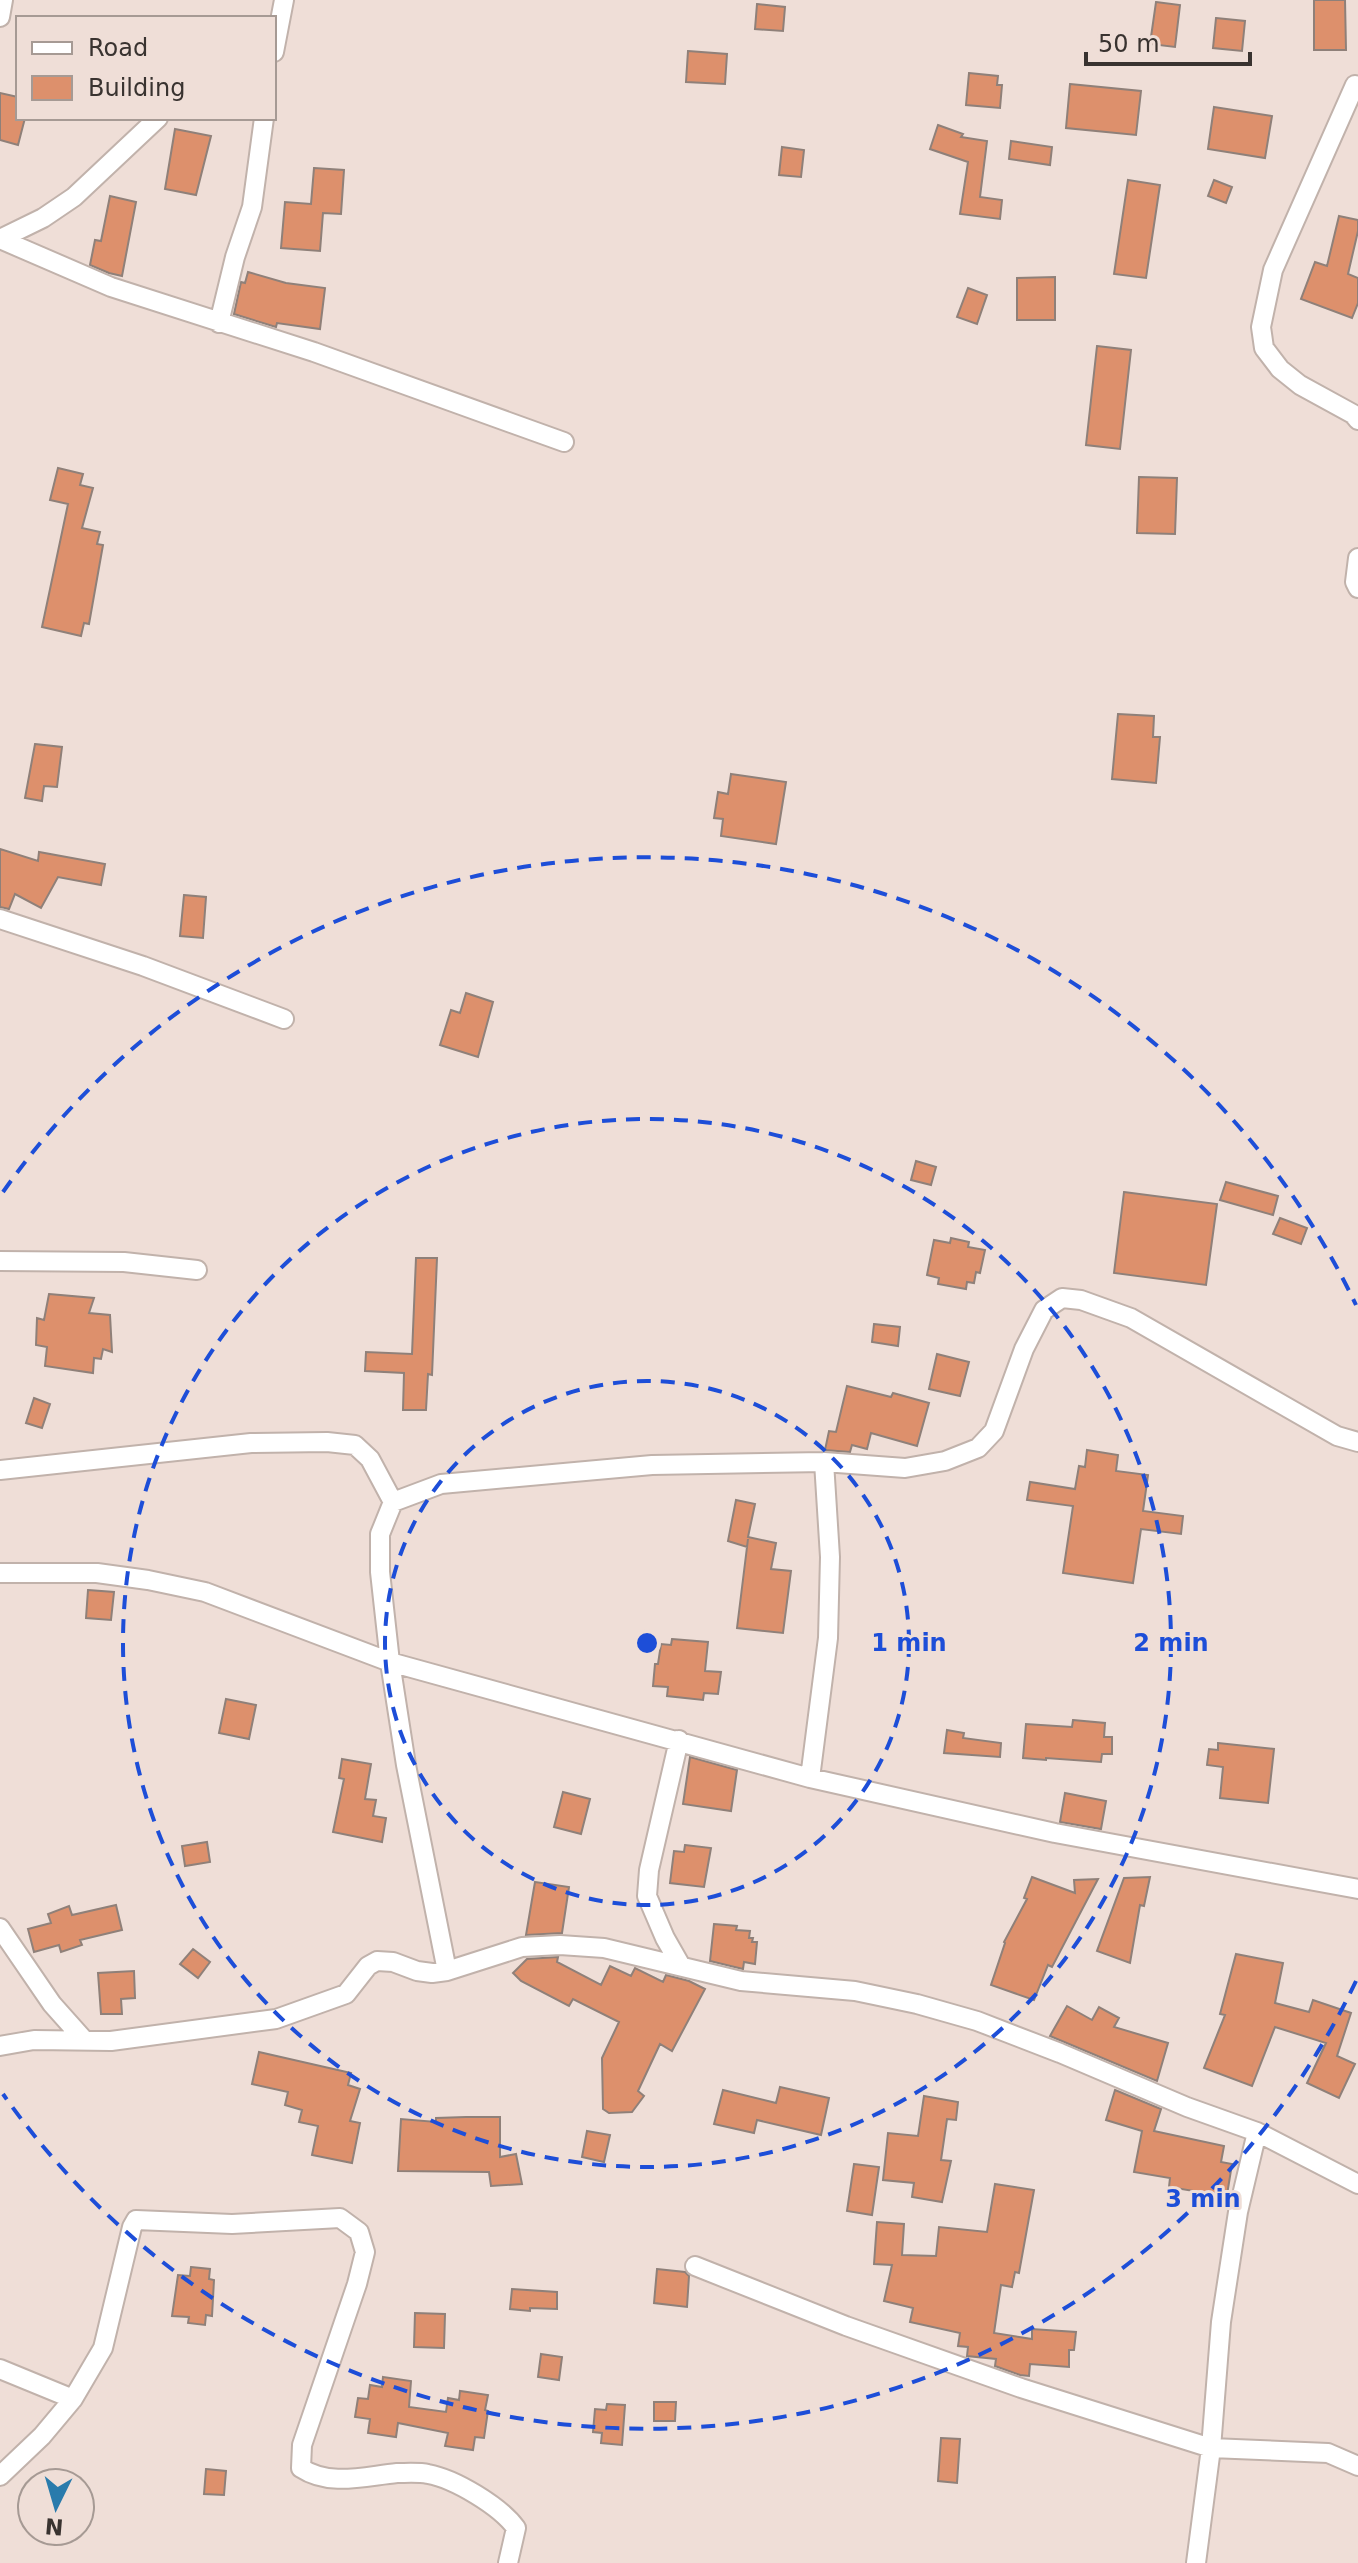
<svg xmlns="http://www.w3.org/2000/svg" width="1358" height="2563" viewBox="0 0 1358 2563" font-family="'DejaVu Sans',sans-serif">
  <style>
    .building { fill: #dd906c; stroke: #8f8079; stroke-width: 2 }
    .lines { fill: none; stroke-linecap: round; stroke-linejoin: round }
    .street-casing { stroke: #c1b2ab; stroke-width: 22 }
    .street { stroke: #fff; stroke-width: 18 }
    .ring { fill: none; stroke: #1d4ed8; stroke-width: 4; stroke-dasharray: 14 10 }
    .centre { fill: #1d4ed8; stroke: #efded7; stroke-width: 4 }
    .ring-label { font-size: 24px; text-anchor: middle; font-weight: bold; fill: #1d4ed8; stroke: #efded7; stroke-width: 6; stroke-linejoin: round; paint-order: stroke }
  </style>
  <rect width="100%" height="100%" fill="#efded7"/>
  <path class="building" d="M1314,0h31l1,50h-32z
    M1156,2l24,3 -5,42 -25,-3z
    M757,4l28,3 -2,24 -28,-2z
    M1216,18l29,3 -3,30 -29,-3z
    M688,51l39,3 -2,30 -39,-2z
    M969,73l29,3 -1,9h5l-2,23 -34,-3z
    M1070,84l71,7 -5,44 -70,-7z
    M0,93l18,4v21h7l-7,27 -18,-5z
    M1214,107l58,9 -7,42 -57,-9z
    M938,125l25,9 -2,3 26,4 -7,56 22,3 -2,19 -40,-5 8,-52 -38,-13z
    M175,129l36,7 -15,59 -31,-6z
    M1011,141l41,6 -2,18 -41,-6z
    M782,147l22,3 -3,27 -22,-2z
    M314,168l30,2 -3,44 -18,-1 -3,38 -39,-3 4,-46 26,2z
    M1128,180l32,5 -14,93 -32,-4z
    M1214,180l18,7 -6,16 -18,-7z
    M110,196l26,6 -14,74 -13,-3 -19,-8 5,-25 6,1z
    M1339,216l19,4v11l-10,43 10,4v25l-6,15 -51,-19 14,-37 12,4z
    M248,272l38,11 39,5 -5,41 -43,-6 -1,4 -42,-13 7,-32 4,1z
    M1055,277v43h-38v-42z
    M968,288l19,7 -10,29 -20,-7z
    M1097,346l34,4 -11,99 -34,-4z
    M58,468l25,6 -3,11 13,3 -11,40 18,4 -3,12 6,1 -14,79 -5,-1 -3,13 -39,-9 26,-123 -18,-4z
    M1139,477l38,1 -2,56 -38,-1z
    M1118,714l36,2 -1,21h7l-4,46 -44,-4z
    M35,744l27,3 -5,40 -13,-1 -2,15 -17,-3z
    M731,774l55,8 -10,62 -55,-8 2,-17 -9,-1 4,-26 10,2z
    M0,849l38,12 1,-9 66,12 -4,21 -43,-8 -17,31 -26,-14 -6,15 -9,-2z
    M184,895l22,2 -3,41 -23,-2z
    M466,993l27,9 -15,55 -38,-12 11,-35 9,3z
    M916,1161l20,6 -5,18 -20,-5z
    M1226,1182l52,14 -5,19 -53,-15z
    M1124,1192l93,12 -11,81 -92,-12z
    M1280,1218l27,10 -6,16 -28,-10z
    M951,1238l18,4 -1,5 17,3 -5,23 -4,-1 -2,11 -7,-1 -1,7 -28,-5 1,-6 -12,-3 7,-35 16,3z
    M416,1258h21l-5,117 -4,-1 -2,36h-23l1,-37 -39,-2 1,-19 46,2z
    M49,1294l45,4 -5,15 21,2 2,37 -9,-3 -2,10 -7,-1 -1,15 -48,-7 2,-19 -11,-2 1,-27 7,2z
    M874,1324l26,3 -2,19 -26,-4z
    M937,1354l32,8 -9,34 -31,-7z
    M847,1386l44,11 2,-4 36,10 -12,43 -46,-13 -4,16 -15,-4 -2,7 -25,-2 4,-19 7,1z
    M34,1398l16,6 -8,24 -16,-5z
    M1087,1450l31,5 -2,16 32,4 -5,36 40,5 -2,18 -40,-5 -8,54 -70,-10 10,-67 -46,-6 3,-18 45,7 4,-23 6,1z
    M736,1500l19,4 -7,33 28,6 -5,26 20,2 -8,62 -46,-5 11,-89 -1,8 -19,-6z
    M88,1590l26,2 -3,28 -25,-2z
    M672,1639l36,3 -3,29 16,1 -3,22 -14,-1 -1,7 -36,-4 1,-9 -15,-1 2,-22h3l3,-20 10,1z
    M226,1699l30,6 -7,34 -30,-6z
    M1073,1720l32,3 -1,14h8v17h-10l-1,8 -55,-4v2l-23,-2 3,-34 46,3z
    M947,1730l17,3 -1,5 38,5 -1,14 -56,-4z
    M1218,1743l56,6 -6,54 -48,-5 3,-31 -16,-2 2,-16 9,1z
    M690,1757l47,13 -6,41 -48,-7z
    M342,1759l29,5 -6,35 11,1 -3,16 13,2 -4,24 -49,-10 11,-53 -5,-1z
    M563,1792l27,7 -9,35 -27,-7z
    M1065,1793l41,8 -5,28 -41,-7z
    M207,1842l3,20 -25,4 -3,-20z
    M685,1845l26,3 -7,39 -34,-4 4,-32 10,1z
    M1032,1877l43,16 -1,-13 24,-1 -46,88 -4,-2 -14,35 -43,-15 14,-42 -1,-1 23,-43 -3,-1z
    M1150,1877l-6,29 -4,-1 -10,58 -33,-12 27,-73z
    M535,1882l34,5 -7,46 -36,2z
    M116,1905l6,25 -42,10 2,5 -21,7 -2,-7 -25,7 -6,-23 23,-6 -3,-9 21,-8 3,9z
    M714,1924l23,2 -1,4 14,1 -1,7h4l-1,4h5l-2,22 -11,-2 -1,7 -33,-8z
    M193,1949l17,13 -12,16 -18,-14z
    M1236,1954l47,9 -8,40 34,9 4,-12 38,13 -14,43 18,8 -16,34 -32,-15 19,-40 -51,-16 -23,59 -48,-18 21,-53 -5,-1z
    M558,1957l-1,5 44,23 9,-19 21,10 4,-8 28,14 3,-7 23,6 16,8 -33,62 -12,-7 -22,47 6,5 -12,16 -23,1 -6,-4 -1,-51 17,-36 -46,-23 -4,7 -48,-25 -8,-8 14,-14z
    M134,1971l1,27 -14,1 1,15h-21l-3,-41z
    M1067,2006l25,14 7,-13 20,11 -5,9 54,16 -11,38 -107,-45z
    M259,2052l92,21 -3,12 12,4 -10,32 10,2 -8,40 -40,-8 6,-29 -19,-4 3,-12 -17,-5 3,-13 -36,-8z
    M780,2087l49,11 -8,37 -64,-15 -3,13 -40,-9 9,-34 53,13z
    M1115,2090l46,19 -7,22 70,15 -3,16 11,2 -6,37 -21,-4 1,-4 -37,-6 1,-9 -36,-6 8,-41 -36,-11z
    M924,2096l34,6 -2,18 -9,-1 -6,41 10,1 -9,41 -30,-5 2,-14 -31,-3 5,-47 30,3z
    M466,2117h34v40l16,-3 6,30 -31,2 -2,-14 -91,-1 3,-52 35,3v-4z
    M587,2131l23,4 -6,27 -22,-5z
    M854,2164l25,3 -7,48 -25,-4z
    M995,2184l39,6 -15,83 -4,-1 -3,15 -11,-2 -7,48 38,6v-10l44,3 -2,18h-5v17l-39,-3 -1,12 -9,-1 -25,-9 1,-7 -29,-3 1,-9 -10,-1 2,-13 -50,-11 3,-14 -29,-7 8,-36 -18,-1 3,-42 27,2 -2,31 34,1 3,-29 48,5z
    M191,2267l19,2 -1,10 5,1 -2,36 -6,-1 -1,10 -17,-2 1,-6 -17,-1 6,-41 12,1z
    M657,2269l28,3 4,4 -2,31 -33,-4z
    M512,2289l45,3v17l-27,-1v3l-20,-2z
    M415,2313l30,1 -1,34 -30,-1z
    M541,2354l21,3 -3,23 -21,-3z
    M383,2377l28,4 -2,26 37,5 2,-14 11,2 1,-9 28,4 -3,15 3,1 -4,27 -9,-1 -2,13 -28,-4 3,-13 -50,-10 -2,14 -28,-4 2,-14 -15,-2 3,-19 10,1 2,-14 12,2z
    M654,2402h22l-1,19h-21z
    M607,2404l18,1 -3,40 -21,-2 1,-10 -9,-1 2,-23 11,1z
    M941,2438l19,1 -3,44 -19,-2z
    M206,2469l20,2 -2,24 -20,-1z"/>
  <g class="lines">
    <defs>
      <path id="street" d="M0,17l3,-17
        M274,52l10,-52
        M1355,85l-82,185 -12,57 3,21 16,21 20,16 53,29 5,6
        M0,239l111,48 203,65 250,90
        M0,239l43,-21 31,-21 84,-79
        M219,323l16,-66 17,-50 12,-89
        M1358,558l-3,24 3,6
        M0,919l143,47 141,53
        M0,1261l124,1 73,8
        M0,1470l251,-27 76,-1 28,3 15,14 23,43
        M0,1573h97l51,7 57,12 185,70 420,116 245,55 303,56
        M679,1740l-30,130 -2,26 18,42 16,28
        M810,1778l18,-140 2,-81 -6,-95
        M0,1928l52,76 33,37
        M447,1971l-41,-206 -16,-103 -10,-90v-38l13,-32 48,-18 211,-19 172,-3 81,6 40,-7 33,-13 16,-17 30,-82 20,-39 18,-12 19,2 50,18 206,118 21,6
        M0,2046l34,-6 77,1 165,-22 70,-25 22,-28 9,-5 16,1 24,9 15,2 15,-2 75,-24 38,-2 44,3 137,33 114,10 62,13 60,17 83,32 127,54 70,25 101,52
        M695,2266l151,60 175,62 190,60 117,5 30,13
        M0,2369l73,30
        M0,2476l42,-40 31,-37 30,-51 29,-121 4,-7 96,4 108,-6 19,14 6,20 -8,32 -55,161 -1,23c29,19 64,8 96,5 9,0 22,-1 31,1 27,5 72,32 88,54l-8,35
        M1196,2563l15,-115 10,-126 17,-110 19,-80"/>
    </defs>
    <use href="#street" class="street-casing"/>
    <use href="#street" class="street"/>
  </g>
  <g class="ring">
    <circle cx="647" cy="1643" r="262"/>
    <circle cx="647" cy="1643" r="524"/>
    <path d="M1356 1981A786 786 0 0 1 3 2094M3 1192A786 786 0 0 1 1356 1305"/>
  </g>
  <circle cx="647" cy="1643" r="12" class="centre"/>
  <g class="ring-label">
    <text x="909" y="1651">1 min</text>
    <text x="1171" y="1651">2 min</text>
    <text x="1203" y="2207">3 min</text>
  </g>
  <rect x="16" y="16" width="260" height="104" fill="#efded7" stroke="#a69a94" stroke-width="2"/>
  <rect x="32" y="42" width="40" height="12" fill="#ffffff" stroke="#a69a94" stroke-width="2"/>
  <text x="88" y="56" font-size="24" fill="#393330">Road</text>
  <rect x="32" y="76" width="40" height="24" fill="#dd906c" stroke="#a69a94" stroke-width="2"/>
  <text x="88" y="96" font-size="24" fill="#393330">Building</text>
  <g transform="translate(56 2507) rotate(185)"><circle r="38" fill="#efded7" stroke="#a69a94" stroke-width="2"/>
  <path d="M0-6L14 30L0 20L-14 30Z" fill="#297bac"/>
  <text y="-12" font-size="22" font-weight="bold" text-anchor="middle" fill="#393330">N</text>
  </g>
  <path d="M1086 52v12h164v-12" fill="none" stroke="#393330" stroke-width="4"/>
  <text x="1098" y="52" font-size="24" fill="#393330" stroke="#efded7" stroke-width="6" paint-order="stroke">50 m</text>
</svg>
